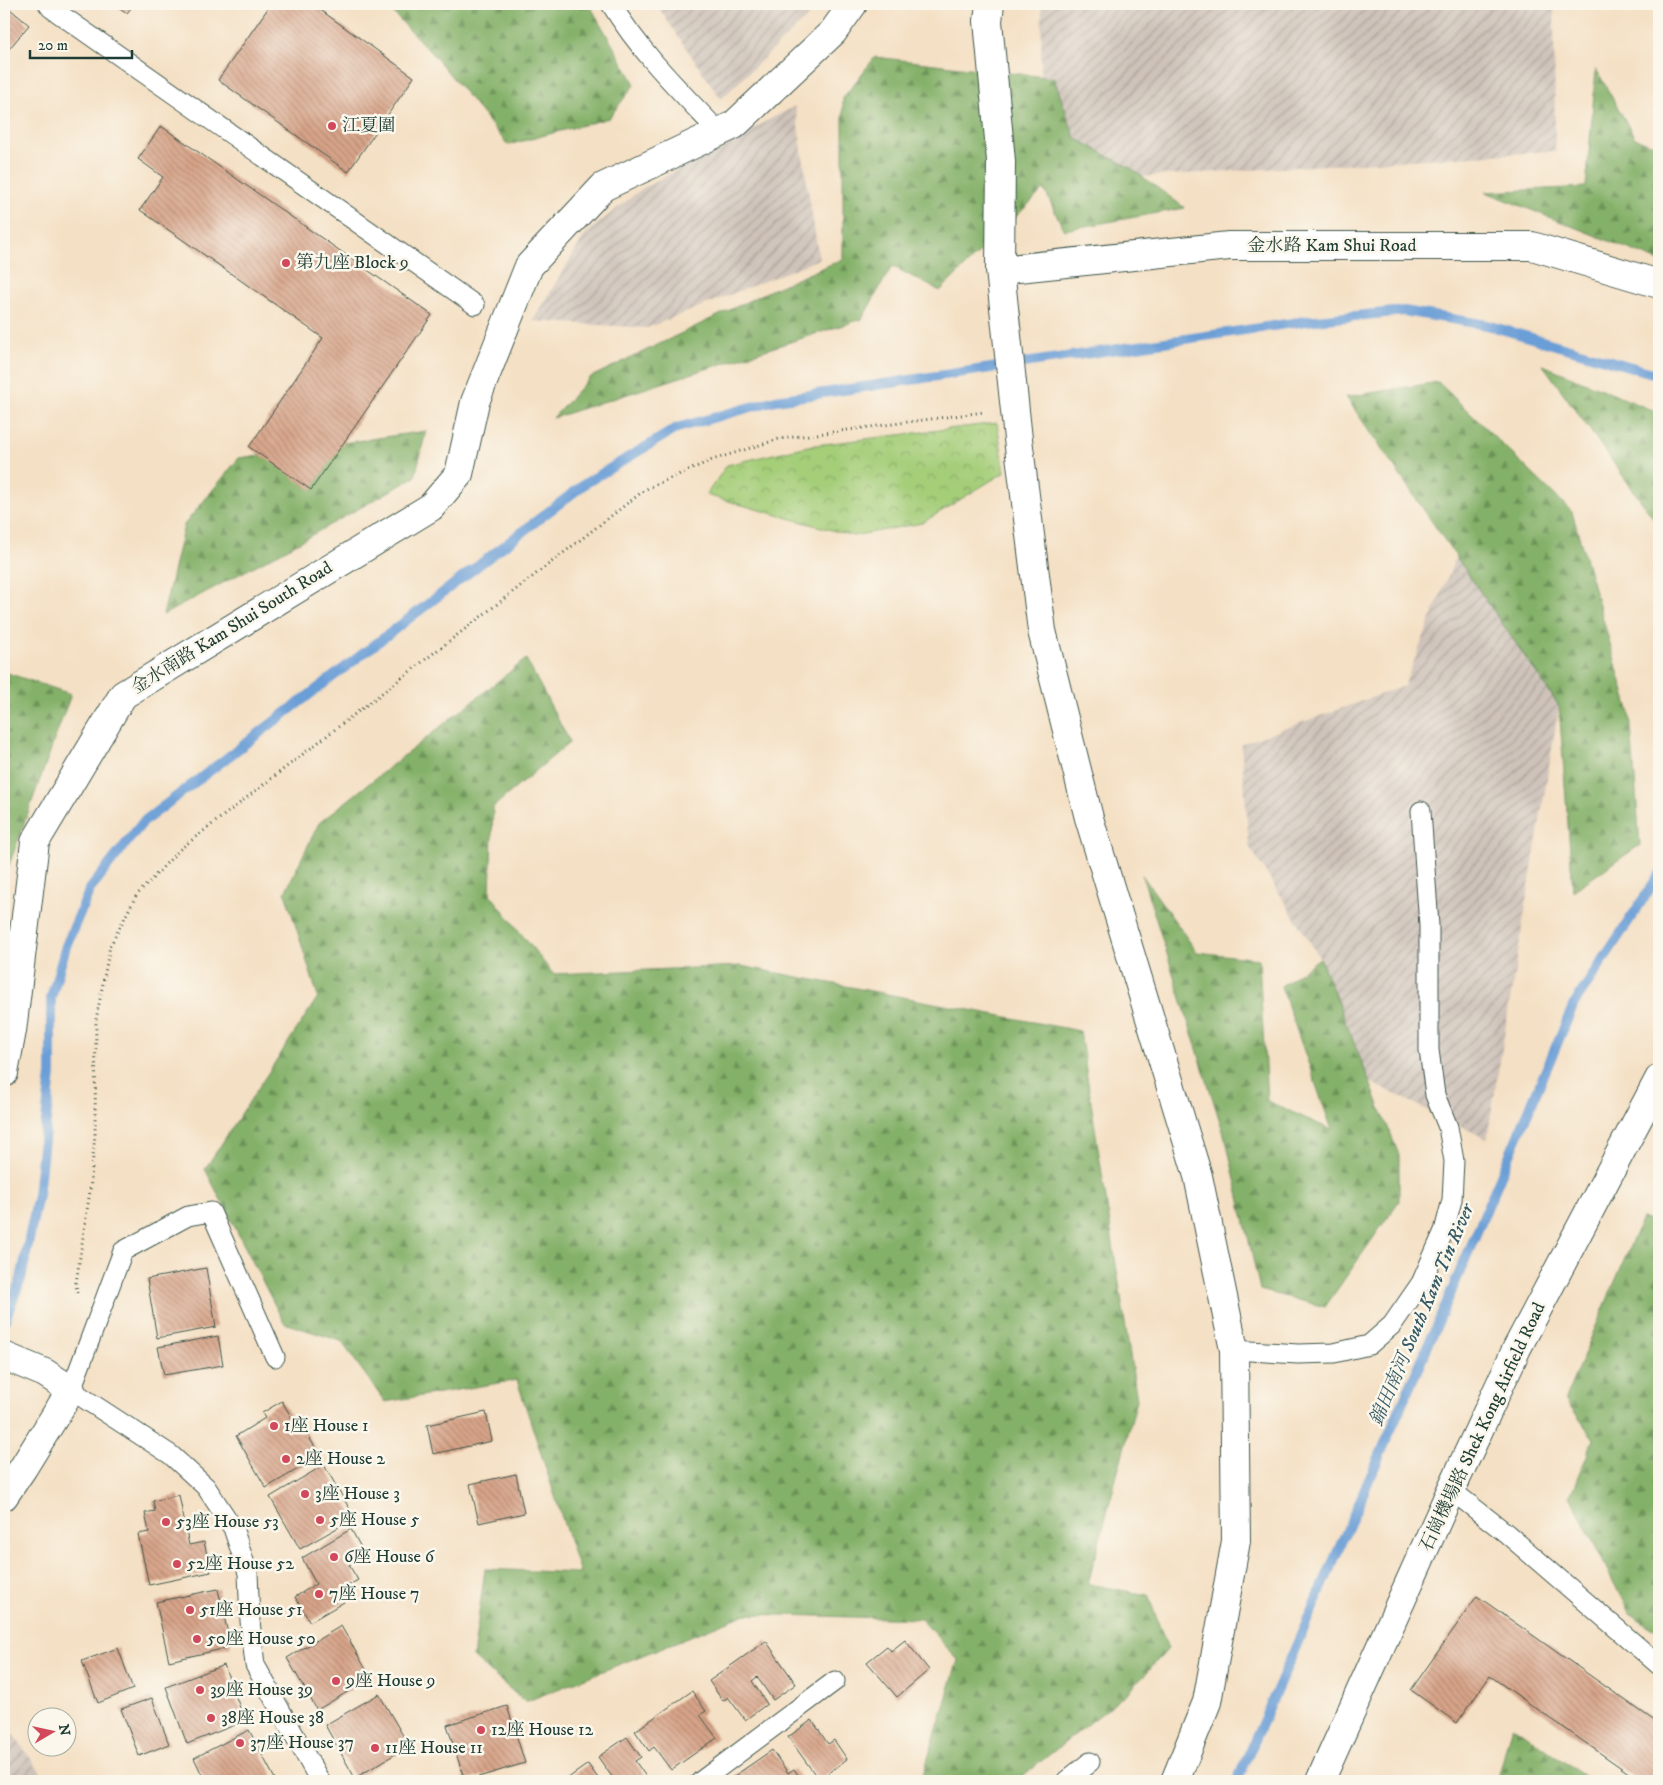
<svg xmlns="http://www.w3.org/2000/svg" width="1663" height="1785" viewBox="0 0 1663 1785" font-family="'IM FELL DW Pica','Noto Serif TC',serif">
  <style>
    .industrial { fill: url(#industrial-furrows) }
    .forest { fill: url(#forest-firs); stroke: #52774e }
    .park { fill: url(#park-crowns); stroke: #628656 }
    .lines { fill: none; stroke-linecap: round; stroke-linejoin: round }
    .stream { stroke: #6a9ed6; stroke-width: 10 }
    .building { fill: url(#building-back-hatch) }
    .lane-casing { stroke: #3f554a; stroke-width: 21 }
    .street-casing { stroke: #3f554a; stroke-width: 30 }
    .path { stroke: #3f554a; stroke-width: 3; stroke-dasharray: 1 4; stroke-linecap: butt }
    .lane { stroke: #fff; stroke-width: 19 }
    .street { stroke: #fff; stroke-width: 28 }
    .poi-dot { fill: #d1495b; stroke: #fbf7ec; stroke-width: 2 }
    .labels { text-anchor: middle; dominant-baseline: central; stroke-width: 5; stroke-linejoin: round; paint-order: stroke }
    .poi-label { font-size: 18px; fill: #1f3d34; stroke: #fbf7ec; text-anchor: start }
    .street-label { font-size: 18px; fill: #1f3d34; stroke: #fbf7ec }
    .water-label { font-size: 19px; font-style: italic; fill: #365a65; stroke: #fbf7ec }
  </style>
  <defs>
    <pattern id="industrial-furrows" width="10" height="10" patternUnits="userSpaceOnUse" patternTransform="scale(1.25)"><rect width="10" height="10" fill="#cec2b9"/><path d="M-1 1l2-2M0 10L10 0M9 11l2-2" fill="none" stroke="#a79f97"/></pattern>
    <pattern id="forest-firs" width="22" height="20" patternUnits="userSpaceOnUse" patternTransform="scale(1.25)"><rect width="22" height="20" fill="#84b169"/><path d="M5 1l3.5 6h-7zM16 11l3.5 6h-7z" fill="#6b9157"/></pattern>
    <pattern id="park-crowns" width="20" height="18" patternUnits="userSpaceOnUse" patternTransform="scale(1.25)"><rect width="20" height="18" fill="#a5ce79"/><path d="M2 6a3 3 0 1 1 6 0M12 15a3 3 0 1 1 6 0" fill="none" stroke="#86a864"/></pattern>
    <pattern id="building-back-hatch" width="6" height="6" patternUnits="userSpaceOnUse" patternTransform="scale(1.25)"><rect width="6" height="6" fill="#d8a489"/><path d="M-1 5l2 2M0 0l6 6M5-1l2 2" fill="none" stroke="#af8771"/></pattern>
  </defs>
  <rect width="100%" height="100%" fill="#fbf7ec"/>
  <filter id="ink" filterUnits="userSpaceOnUse"><feTurbulence type="fractalNoise" baseFrequency=".02" numOctaves="2"/><feDisplacementMap in="SourceGraphic" scale="10" xChannelSelector="R" yChannelSelector="G"/><feConvolveMatrix kernelMatrix="1 2 1 2 8 2 1 2 1" color-interpolation-filters="sRGB"/></filter>
  <filter id="wash" filterUnits="userSpaceOnUse"><feTurbulence type="fractalNoise" baseFrequency=".0096" numOctaves="4" result="noise"/><feDisplacementMap in="SourceGraphic" scale="20" xChannelSelector="R" yChannelSelector="G"/><feGaussianBlur stdDeviation="1.12" result="paint"/><feColorMatrix in="noise" values="0 0 0 0 0 0 0 0 0 0 0 0 0 0 0 0 0 1.4 0 .05"/><feComposite in="paint" operator="in"/></filter>
  <g filter="url(#wash)">
    <rect width="100%" height="100%" fill="#f4e0c4"/>
    <path class="industrial" d="M656,4h165l-100,95z
      M1042,4h512l1,147 -516,32z
      M795,106l24,153 -172,69 -114,-7 53,-88 57,-45z
      M1456,556l103,150 -72,433 -117,-57 -50,-124 -71,-112 -8,-102 163,-58z
      M4,1722l43,59h-43z"/>
    <path class="forest" d="M385,4h204l46,80 -26,34 -101,27 -71,-86z
      M875,57l179,21 21,60 57,31 53,39 -121,22 -20,-41 -104,102 -48,-25 -30,53 -309,99 36,-40 182,-88 72,-31v-161z
      M1596,69l39,69 24,9v114l-173,-69 100,-5z
      M1543,365l116,48v113z
      M1438,382l134,130 58,201 10,132 -67,46 -14,-185 -213,-309z
      M426,431l-11,46 -121,68 -131,70 21,-90 55,-67z
      M526,659l44,83 -77,65 -3,87 63,80 188,-8 339,65 57,369 -49,184 60,11 20,54 -39,43 -113,89h-95l37,-121 -37,-41 -175,-5 -221,88 -52,-45 12,-88 95,4 -63,-193 -132,22 -44,-61 -57,-18 -79,-154 113,-172 -33,-105 34,-69z
      M4,672l67,22 -67,185z
      M1142,875l55,77 62,7 8,142 65,29 -51,-144 39,-28 79,197v46l-74,106 -65,-17 -33,-146z
      M1642,1218l17,8v128l-1,10 1,1v267l-30,-19 -59,-117 24,-57 -29,-40z
      M1512,1725l79,56h-94z"/>
    <path class="park" d="M997,423l8,49 -83,51 -69,13 -147,-41 21,-30 81,-19z"/>
    <g class="lines">
      <path class="stream" d="M4,1322l17,-43 17,-84 13,-121v-76l15,-52 24,-57 53,-67 443,-339 91,-55 99,-28 530,-79 98,-10 83,14 172,50
        M1237,1781l213,-486 124,-291 85,-129"/>
    </g>
    <g id="blocks">
      <path class="building" d="M4,4l25,21 -25,30z
        M114,4h20l-7,9z
        M271,4h41l102,73 -66,95 -130,-92z
        M161,126l271,189 -121,175 -62,-43 74,-109 -183,-128 23,-33 -25,-18z
        M206,1268l10,59 -59,11 -10,-59z
        M218,1336l5,29 -59,10 -6,-28z
        M282,1401l18,32 5,-3 15,26 -54,32 -30,-52 29,-18 -3,-5z
        M486,1412l6,29 -59,13 -6,-29z
        M324,1465l31,53 -55,31 -30,-52z
        M516,1474l8,39 -45,10 -9,-39z
        M179,1495l10,50 15,-3 7,30 -62,13 -11,-51 11,-2 -4,-19 10,-2 -2,-10z
        M351,1529l14,26 -16,10 9,15 -20,11 6,11 -34,20 -15,-25 21,-13 -14,-26z
        M218,1589l13,58 -62,14 -13,-59z
        M1477,1596l182,128v47l-7,10h-12l-150,-105 -33,47 -46,-33z
        M341,1626l30,52 -54,32 -30,-52z
        M905,1640l24,30 -32,27 -30,-35 20,-16 4,5z
        M766,1641l30,43 -23,16 -16,-23 -5,4 15,23 -22,16 -17,-23 -5,4 -14,-20z
        M118,1648l15,41 -35,14 -16,-42z
        M224,1665l21,56 -58,23 -21,-57z
        M692,1691l14,20 -6,4 17,23 -46,32 -17,-23 -5,4 -14,-20z
        M379,1694l30,52 -54,32 -30,-53z
        M152,1698l17,46 -30,12 -18,-47z
        M507,1706l18,57 -60,18 -18,-56z
        M812,1720l16,24 6,-4 13,19 -28,21 -31,-43z
        M249,1730l27,51h-71l-11,-23z
        M627,1737l14,20 -6,4 14,20h-34l-17,-24z
        M772,1750l16,23 6,-4 8,12h-75z
        M588,1764l12,17h-36z"/>
    </g>
  </g>
  <g filter="url(#ink)">
    <use href="#blocks" fill-opacity="0" stroke="#3f554a" stroke-width="1"/>
    <g class="lines">
      <defs>
        <path id="lane" d="M48,4l3,4 424,297
          M611,4c29,48 69,87 108,128
          M1234,1350l64,4 36,-1 35,-8 23,-20 29,-42 23,-52 8,-31 2,-39 -6,-34 -13,-32 -6,-45v-124l-8,-115
          M275,1357l-64,-145 -23,4 -65,35 -52,139 100,65 35,32 27,41 15,45 2,48 5,44 65,116
          M1451,1490l55,43 153,132
          M701,1781l134,-100
          M1066,1781l24,-19"/>
        <path id="street" d="M990,4l-2,17 13,140 -1,109 18,169 24,192 47,187 109,358 36,174 2,191 -29,161 -32,79
          M1000,270l229,-24h303l127,38
          M4,1073l8,-42 23,-189 88,-147 308,-188 28,-33 16,-72 54,-136 74,-79 131,-62 99,-93 20,-28
          M4,1356l41,17 26,17 -48,78 -19,28
          M1320,1781l131,-291 66,-142 142,-269"/>
      </defs>
      <use href="#lane" class="lane-casing"/>
      <use href="#street" class="street-casing"/>
      <path class="path" d="M77,1293l-1,-10 14,-92 5,-57 1,-114 14,-74 26,-50 43,-46 467,-361 66,-29 67,-21 205,-27"/>
      <use href="#lane" class="lane"/>
      <use href="#street" class="street"/>
    </g>
  </g>
  <g class="poi-dot">
    <circle cx="332" cy="126" r="5"/>
    <circle cx="286" cy="263" r="5"/>
    <circle cx="274" cy="1426" r="5"/>
    <circle cx="286" cy="1459" r="5"/>
    <circle cx="305" cy="1494" r="5"/>
    <circle cx="320" cy="1520" r="5"/>
    <circle cx="166" cy="1522" r="5"/>
    <circle cx="334" cy="1557" r="5"/>
    <circle cx="177" cy="1564" r="5"/>
    <circle cx="319" cy="1594" r="5"/>
    <circle cx="190" cy="1610" r="5"/>
    <circle cx="197" cy="1639" r="5"/>
    <circle cx="336" cy="1681" r="5"/>
    <circle cx="200" cy="1690" r="5"/>
    <circle cx="211" cy="1718" r="5"/>
    <circle cx="481" cy="1730" r="5"/>
    <circle cx="240" cy="1743" r="5"/>
    <circle cx="375" cy="1748" r="5"/>
  </g>
  <g class="labels">
    <g class="poi-label">
      <text x="342" y="126">江夏圍</text>
      <text x="296" y="263">第九座 Block 9</text>
      <text x="284" y="1426">1座 House 1</text>
      <text x="296" y="1459">2座 House 2</text>
      <text x="315" y="1494">3座 House 3</text>
      <text x="330" y="1520">5座 House 5</text>
      <text x="176" y="1522">53座 House 53</text>
      <text x="344" y="1557">6座 House 6</text>
      <text x="187" y="1564">52座 House 52</text>
      <text x="329" y="1594">7座 House 7</text>
      <text x="200" y="1610">51座 House 51</text>
      <text x="207" y="1639">50座 House 50</text>
      <text x="346" y="1681">9座 House 9</text>
      <text x="210" y="1690">39座 House 39</text>
      <text x="221" y="1718">38座 House 38</text>
      <text x="491" y="1730">12座 House 12</text>
      <text x="250" y="1743">37座 House 37</text>
      <text x="385" y="1748">11座 House 11</text>
    </g>
    <g class="street-label">
      <text x="1332" y="246">金水路 Kam Shui Road</text>
      <text transform="translate(232 628) rotate(-32)">金水南路 Kam Shui South Road</text>
      <text transform="translate(1483 1427) rotate(-65)">石崗機場路 Shek Kong Airfield Road</text>
    </g>
    <g class="water-label">
      <text transform="translate(1422 1315) rotate(-67)">錦田南河 South Kam Tin River</text>
    </g>
  </g>
  <rect width="1663" height="1785" fill="none" stroke="#fbf7ec" stroke-width="20"/>
  <g transform="translate(52 1732) rotate(81)"><circle r="24" fill="#fbf7ec" stroke="#a3ada2"/>
  <path d="M0-4L9 19L0 12L-9 19Z" fill="#d1495b"/>
  <text y="-8" font-size="14" font-weight="bold" text-anchor="middle" fill="#1f3d34">N</text>
  </g>
  <path d="M30 50v8h102v-8" fill="none" stroke="#1f3d34" stroke-width="2.5"/>
  <text x="38" y="50" font-size="15" fill="#1f3d34" stroke="#fbf7ec" stroke-width="4" paint-order="stroke">20 m</text>
</svg>
